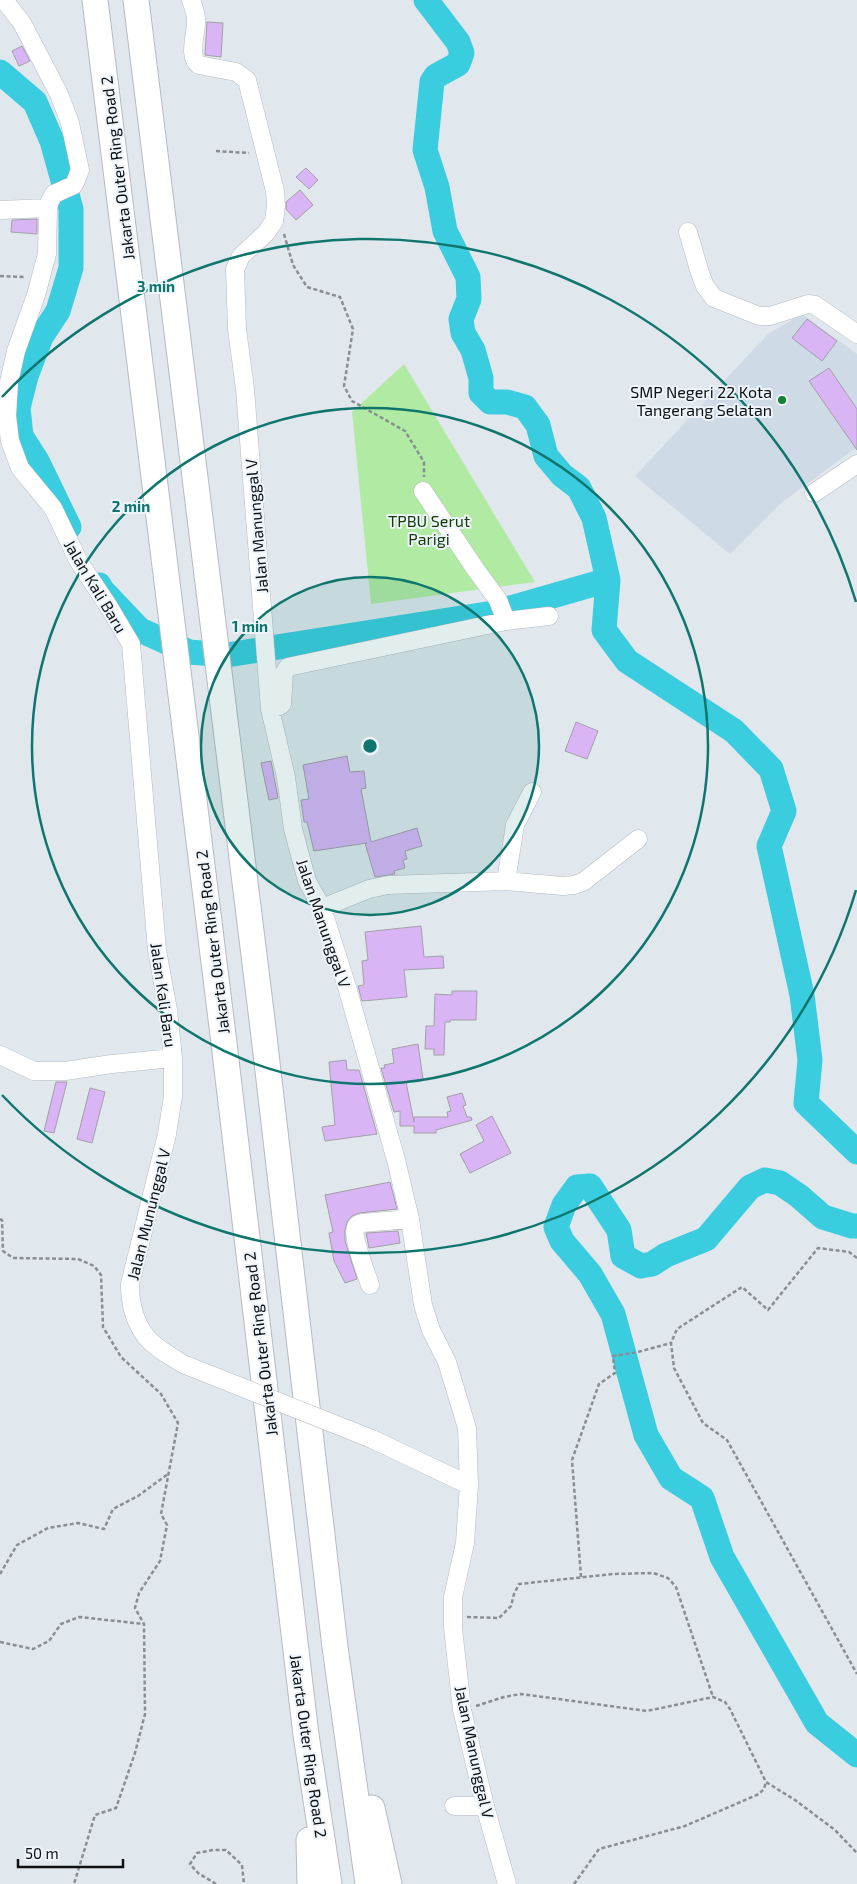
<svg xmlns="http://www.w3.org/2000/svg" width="857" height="1884" viewBox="0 0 857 1884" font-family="'Exo 2',sans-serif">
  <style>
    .built { fill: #cedae6 }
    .green { fill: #b1eba3 }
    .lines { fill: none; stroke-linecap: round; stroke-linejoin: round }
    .river { stroke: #3accdf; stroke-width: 25 }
    .building { fill: #dab5f6; stroke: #a39fa6 }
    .minor-casing { stroke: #b5bbc1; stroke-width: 19 }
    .highway-casing { stroke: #b5bbc1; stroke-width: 27 }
    .path { stroke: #898e93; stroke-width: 2.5; stroke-dasharray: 4 2.5; stroke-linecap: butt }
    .minor { stroke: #fff; stroke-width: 18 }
    .highway { stroke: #fff; stroke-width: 25 }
    .minor-bridge-casing { stroke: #b5bbc1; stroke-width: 19; stroke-linecap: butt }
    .minor-bridge { stroke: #fff; stroke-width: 18 }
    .ring { fill: none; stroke: #0f766e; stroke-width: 2.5 }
    .poi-dot { fill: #167f33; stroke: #edf4fa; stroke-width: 2 }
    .labels { text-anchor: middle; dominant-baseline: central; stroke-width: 4; stroke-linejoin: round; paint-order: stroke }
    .street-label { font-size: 16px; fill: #0e1012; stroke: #edf4fa }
    .poi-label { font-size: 16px; fill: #0e1012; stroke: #edf4fa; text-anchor: end }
    .park-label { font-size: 16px; fill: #133b06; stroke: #edf4fa }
    .centre { fill: #0f766e; stroke: #edf4fa; stroke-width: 2.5 }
    .ring-label { font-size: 15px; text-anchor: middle; font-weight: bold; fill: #0f766e; stroke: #edf4fa; stroke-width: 4; stroke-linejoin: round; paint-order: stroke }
  </style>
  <rect width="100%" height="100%" fill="#e0e7ed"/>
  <path class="built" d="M802,314l55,40v93l-76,56 -51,51 -95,-78 133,-142z"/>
  <path class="green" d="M404,364l131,218 -164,22 -19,-192z"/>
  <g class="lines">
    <path class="river" d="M426,0l32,42 4,11 -4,11 -22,12 -4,6 -7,68 12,37 8,44 23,46 1,22 -8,20 2,14 10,17 8,28v15l9,9h17l18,5 13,18 8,31 16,19 17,13 15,30 14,62
      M0,72l35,30 17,39 19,68v59l-13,43 -17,26 -15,39 -8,32 3,28 16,25 32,66
      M99,585l3,5 38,40 49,22 38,3 266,-42 115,-33 -4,50 23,31 107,70 37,38 13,42 -15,35 33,149 8,65 -4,43 51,49
      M857,1226h-5l-29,-9 -24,-21 -19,-13 -15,-3 -15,7 -44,52 -40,16 -14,9 -11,2 -18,-10 -4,-26 -29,-44 -13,1 -13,18 -8,22 6,14 28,33 23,40 33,121 25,43 31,20 20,59 95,166 40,32"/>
  </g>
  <path class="building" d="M207,22l16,1 -2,34 -16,-2z
    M22,46l8,15 -11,5 -7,-15z
    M306,168l12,12 -9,9 -13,-12z
    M300,190l13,15 -17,15 -10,-11v-7z
    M37,219v15l-26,-2 1,-12z
    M807,319l30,22 -15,20 -30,-23z
    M829,368l28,41v41l-48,-69z
    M576,722l22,9 -11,28 -22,-8z
    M347,756l3,16 14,-1 2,17 -5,1 10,53 46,-14 5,18 -17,5 2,8 -4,1 2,8 -11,3 1,3 -20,3 -10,-34h2l-53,8 -7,-29h-3l-3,-22 8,-1 -6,-34z
    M271,761l7,37 -9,2 -8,-37z
    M421,926l3,31 19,-1 1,12 -40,2 3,27 -45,4 -4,-15 6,-1 -2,-24 6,-1 -3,-28z
    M452,991h25l-1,29h-26v2h-5l-1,33h-10v-6h-9l1,-23h8l1,-32 17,1z
    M418,1044l5,35 -17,3 8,40v-5h34l-1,-5 4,-1 -4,-14 15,-4 4,12 -3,1 4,11h4l1,3 -36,10v3h-22v-7h-14v-15l-6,1 -13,-44h4l-1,-3 10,-2 -2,-14z
    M346,1060l1,10h12l18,64 -52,7 -3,-14 13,-2 -6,-63z
    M56,1082h11l-13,51 -10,-2z
    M90,1088l15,4 -13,51 -15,-4z
    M492,1116l19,37 -41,20 -10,-19 24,-13 -8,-16z
    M390,1182l7,27 -38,4 -7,3 -5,6 -2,8v11l12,38 -12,4 -11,-22 -5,-28 4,-1 -8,-37z
    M398,1231l2,12 -31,5 -3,-15z"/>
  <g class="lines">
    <defs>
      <path id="minor" d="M4,0l18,23 37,71 11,29 10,47 -6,15 -20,9 -4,7 -2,7 -1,46 -11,41 -20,56 -7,31 -2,34 3,25 10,27 33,40 26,54 30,45 22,37 26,306 11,60 5,48v38l-6,38 -37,150c0,19 5,40 18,55 9,10 24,18 35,25
        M191,0c2,6 5,13 5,19 1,14 -9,37 3,46l37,7 11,8 28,111 1,15 -2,15 -8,12 -25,23 -6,13 2,60 8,60 25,320 16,68 7,52 14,52 15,27 25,79 49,173 14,59 13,86 8,25 16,32 20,66 2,57 -4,58 -12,54v31l9,82 23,96 22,78
        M0,210l48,-2
        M688,232l12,41 5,13 9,12 45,18h11l38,-12 7,1 42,29
        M423,491l53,79 22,30 8,21
        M814,493l43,-29
        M270,709l10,-3 2,-2 2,-31 4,-6 218,-46 43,-5
        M506,881l9,-56 17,-33
        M322,908l47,-19 19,-4 118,-4 57,5 11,-1 9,-3 55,-43
        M0,1055l34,16h31l47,-7 61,-6
        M370,1285c-3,-10 -19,-49 -14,-58 1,-3 3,-3 6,-4l48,-4
        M372,1439l97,46
        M454,1806h31"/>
      <path id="highway" d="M95,0l128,1035 83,700 23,149
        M136,0l127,1028 72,619 33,237
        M372,1808l17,76
        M309,1840l1,44"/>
    </defs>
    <use href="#minor" class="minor-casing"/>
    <use href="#highway" class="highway-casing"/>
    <path class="path" d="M216,151l33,2
      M284,234l9,31 14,22 33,10 13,32 -9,57 8,15 53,30 19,31v15
      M0,276l26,1
      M0,1219l2,1 1,31 10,7 65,1 16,7 7,9 2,52 18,30 40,37 17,29 -17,91 6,11 -7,36 -21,32 -4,15 9,16 1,90 -10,39 -19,55 -21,7 -21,69
      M857,1258l-8,-6 -31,-4 -50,62 -26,-23 -65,42 -6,14 3,25 29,55 24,17 130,234
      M0,1574l17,-29 31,-17 30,-5 26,6 9,-20 25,-13 30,-22
      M581,1577l-9,-117 27,-76 16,-11 -2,-17 25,-4 33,-9
      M467,1617l32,1 12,-12 3,-12 5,-10 94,-10 40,-1 15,5 8,9 37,110
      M0,1642l33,7 16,-8 12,-17 18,-7 65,7
      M476,1706l28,-9 17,-3 126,17 66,-14 12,5 5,7 36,73 29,18 40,30 22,23
      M216,1884l-18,-11 -8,-9 7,-11 16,-3h13l16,15 2,19
      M574,1884l25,-35 86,-23 74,-32 5,-5 2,-7"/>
    <use href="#minor" class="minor"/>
    <use href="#highway" class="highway"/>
    <defs>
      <path id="minor-bridge" d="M183,1364l189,75"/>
    </defs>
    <use href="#minor-bridge" class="minor-bridge-casing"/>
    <use href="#minor-bridge" class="minor-bridge"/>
  </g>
  <circle cx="370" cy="746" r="169" fill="#0f766e" fill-opacity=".12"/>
  <g class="ring">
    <circle cx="370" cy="746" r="169"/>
    <circle cx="370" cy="746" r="338"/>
    <path d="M856 890A507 507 0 0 1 2 1095M2 397A507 507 0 0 1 856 602"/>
  </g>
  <circle class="poi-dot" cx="782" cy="400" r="5"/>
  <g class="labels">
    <g class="street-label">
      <text transform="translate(117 168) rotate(-97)">Jakarta Outer Ring Road 2</text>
      <text transform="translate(256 526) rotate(-95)">Jalan Manunggal V</text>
      <text transform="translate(96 586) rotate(59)">Jalan Kali Baru</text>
      <text transform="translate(324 923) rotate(71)">Jalan Manunggal V</text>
      <text transform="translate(212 942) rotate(-97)">Jakarta Outer Ring Road 2</text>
      <text transform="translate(164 995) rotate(82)">Jalan Kali Baru</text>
      <text transform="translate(148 1214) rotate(-76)">Jalan Mununggal V</text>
      <text transform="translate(260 1344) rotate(-97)">Jakarta Outer Ring Road 2</text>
      <text transform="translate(309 1746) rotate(82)">Jakarta Outer Ring Road 2</text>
      <text transform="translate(475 1752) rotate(78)">Jalan Manunggal V</text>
    </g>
    <g class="poi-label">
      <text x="772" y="391">SMP Negeri 22 Kota<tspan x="772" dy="18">Tangerang Selatan</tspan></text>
    </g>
    <g class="park-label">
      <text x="429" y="520">TPBU Serut<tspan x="429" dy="18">Parigi</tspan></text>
    </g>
  </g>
  <circle cx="370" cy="746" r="8" class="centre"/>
  <g class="ring-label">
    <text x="156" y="292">3 min</text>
    <text x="131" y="512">2 min</text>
    <text x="250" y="632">1 min</text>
  </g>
  <path d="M18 1859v8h105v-8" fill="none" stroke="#0e1012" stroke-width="2.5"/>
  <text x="25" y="1859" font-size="15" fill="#0e1012" stroke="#edf4fa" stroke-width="4" paint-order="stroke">50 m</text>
</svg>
